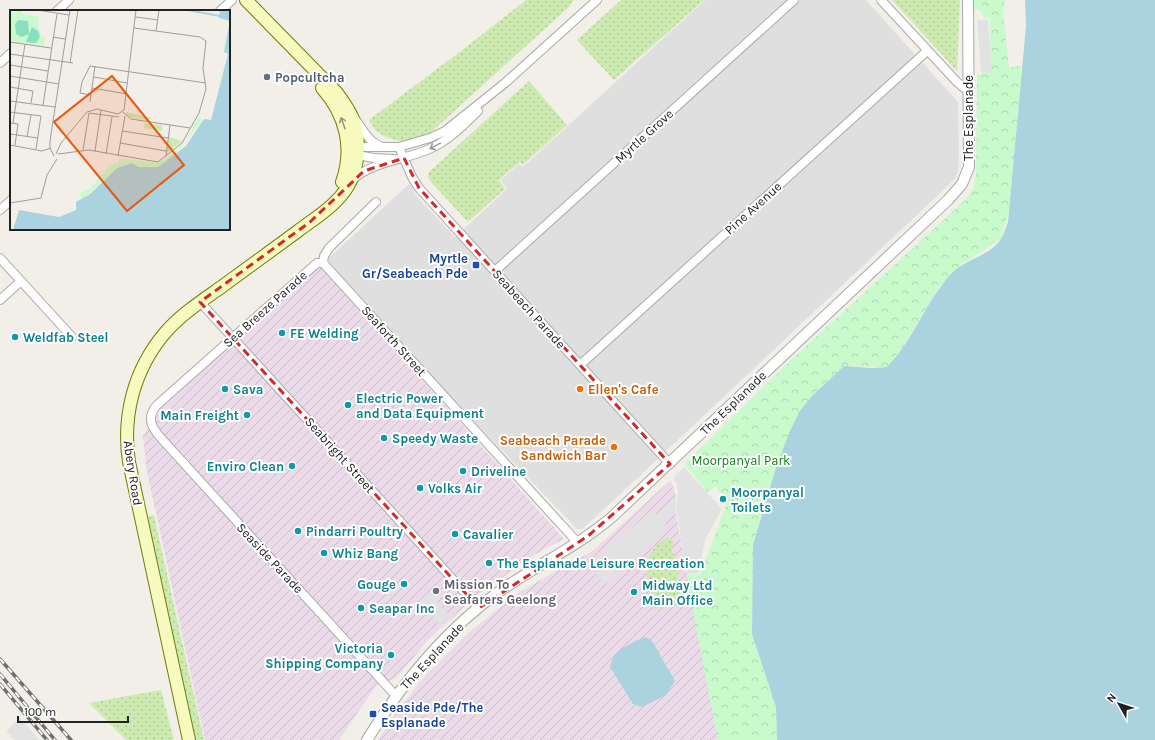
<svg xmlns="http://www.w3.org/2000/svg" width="1155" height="740" viewBox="0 0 1155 740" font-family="Karla,sans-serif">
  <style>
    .residential { fill: #e0dfdf }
    .industrial { fill: url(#industrial-furrows) }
    .grass { fill: url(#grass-dots) }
    .park { fill: url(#park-crowns) }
    .parking { fill: #e2e2e2 }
    .water { fill: #aad3df }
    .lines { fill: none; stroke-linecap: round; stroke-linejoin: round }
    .minor-casing { stroke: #a9a9a9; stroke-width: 10 }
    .tertiary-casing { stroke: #a9a9a9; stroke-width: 12 }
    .secondary-casing { stroke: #707d05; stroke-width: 14 }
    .minor { stroke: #fff; stroke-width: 8 }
    .tertiary { stroke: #fff; stroke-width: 10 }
    .secondary { stroke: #f7fabf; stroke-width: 12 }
    .rail-casing { stroke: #707070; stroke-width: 3.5 }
    .rail { stroke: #fff; stroke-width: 2; stroke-dasharray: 6; stroke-linecap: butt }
    .oneway { stroke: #979978 }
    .oneway2 { stroke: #9c9c9c }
    .marked { fill: none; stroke: #d62828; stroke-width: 3; stroke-dasharray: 8 5; stroke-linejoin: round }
    .service-dot { fill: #5c6f8a; stroke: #fff; stroke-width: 1.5 }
    .transit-dot { fill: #1a4fb4; stroke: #fff; stroke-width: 1.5 }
    .culture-dot { fill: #0f9aa8; stroke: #fff; stroke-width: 1.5 }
    .food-dot { fill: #e8710a; stroke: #fff; stroke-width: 1.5 }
    .worship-dot { fill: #6b7280; stroke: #fff; stroke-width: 1.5 }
    .labels { text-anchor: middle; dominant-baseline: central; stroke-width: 4; stroke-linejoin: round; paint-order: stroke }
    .service-label { font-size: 13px; font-weight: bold; fill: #4e5e75; stroke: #fff; text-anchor: start }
    .street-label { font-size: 13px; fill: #222; stroke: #fff }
    .transit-label { font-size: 13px; font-weight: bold; fill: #164399; stroke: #fff; text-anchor: end }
    .culture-label { font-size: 13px; font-weight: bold; fill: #0d838f; stroke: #fff; text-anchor: start }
    .food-label { font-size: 13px; font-weight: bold; fill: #c56008; stroke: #fff; text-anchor: start }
    .park-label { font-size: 13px; fill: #0c8416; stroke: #fff }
    .worship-label { font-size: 13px; font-weight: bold; fill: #5b616d; stroke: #fff; text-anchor: start }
    .inset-river { fill: none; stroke: #aad3df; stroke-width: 2 }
    .inset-road { fill: none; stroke: #9f9d99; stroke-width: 1 }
    .view { fill: #e8590c; fill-opacity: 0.15; stroke: #e8590c; stroke-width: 2 }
    .inset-edge { fill: none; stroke: #222; stroke-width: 2 }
  </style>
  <defs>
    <pattern id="industrial-furrows" width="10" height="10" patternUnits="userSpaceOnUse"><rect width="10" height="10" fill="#ebdbe8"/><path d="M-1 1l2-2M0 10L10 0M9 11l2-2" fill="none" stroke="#c9bcc7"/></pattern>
    <pattern id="grass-dots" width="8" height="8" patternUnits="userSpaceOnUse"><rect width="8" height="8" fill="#cdebb0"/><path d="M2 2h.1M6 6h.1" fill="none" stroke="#b0c997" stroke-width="1.8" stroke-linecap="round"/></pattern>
    <pattern id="park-crowns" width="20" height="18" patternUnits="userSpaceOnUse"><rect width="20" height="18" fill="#c8facc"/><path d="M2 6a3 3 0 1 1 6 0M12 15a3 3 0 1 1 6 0" fill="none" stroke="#acd6af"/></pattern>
  </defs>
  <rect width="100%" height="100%" fill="#f2efe9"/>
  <path class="residential" d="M705,0h161l92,102 1,57 -1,13 -5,9 -340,320 -31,28h-5l-247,-259 -1,-12 81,-75 7,14 38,40 52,-48 -6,-9 18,-16 4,3z"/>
  <path class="industrial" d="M322,268l242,271 -30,16 -58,41 -48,44 -32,38 -20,8 -37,54h-134l-59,-273 -3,-31 18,-27 152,-140z
    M671,480l5,17 -1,12 43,231h-340l15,-23 29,-38 44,-44 53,-43 72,-40z"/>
  <path class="grass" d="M526,0h48l-5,7 -139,126 -28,9 -16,-5 -10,-6 -7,-11 96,-72z
    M621,0h83l-90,80 -37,-40z
    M892,0h68l-3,71z
    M529,81l38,44 -44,40 -3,-3 -21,18 6,9 -37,33 -37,-40 -3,-5 1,-5z
    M154,515l50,225h-8l-50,-223z
    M667,538l5,1 2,4 -3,6 10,19 -4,8 10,22 -2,2 -31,10 -4,-21 7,-2 -2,-9 -7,1 -3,-15 10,-17z
    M161,690l13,50h-48l-37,-37z"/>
  <path class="park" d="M972,0h33l-2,12 6,56 13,-3 -13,146 -8,28 -39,25 -23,23 -38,63 -14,17 -43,-1 -31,29 -14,17 -10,21 -14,38 -22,74 -1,84 24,78 1,33h-59l-32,-165 14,-1 28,-74 -13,-14 -7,6 -24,-28 109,-106 171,-157c8,-9 11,-15 12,-27l1,-99 14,-4 -1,-53h-6l-4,-8 -8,-1z"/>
  <path class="parking" d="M977,20h11l4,52 -11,1z
    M684,467l38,42 -17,31 -6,33 -12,1 -11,-66 2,-15 -1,-9 -4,-6z
    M676,497l-1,12 -13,12 5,6 -61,57 -16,-17 61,-57 5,5z
    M431,590l7,8 -2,3 13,14 -9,9 -21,-23z
    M20,718l19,22h-25l-8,-9z"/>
  <path class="water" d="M1025,0h130v740h-378l-1,-33 -24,-73 1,-89 22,-74 14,-38 10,-21 14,-17 31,-29 27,2 16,-1c27,-27 38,-65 64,-93 14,-15 39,-18 50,-35 3,-5 5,-12 7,-17l18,-196z
    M646,637l6,4 23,40 -9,14 -24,12 -9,-3 -23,-37c1,-3 2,-7 3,-10 4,-7 25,-18 33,-20z"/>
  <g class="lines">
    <defs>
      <path id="minor" d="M881,0l76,82 7,6 4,-1
        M57,11l12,-11
        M220,11l12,-11
        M0,63l11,-10
        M356,120c7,10 12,21 24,26
        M358,147h41l31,-9 15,-7 60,-48 92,-83
        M399,147l13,30 7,11 251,276
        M357,155l17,3 19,1
        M352,180c20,-18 51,-20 75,-30 20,-8 36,-24 51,-39
        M376,202l-47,46 -5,8 -1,7h-6l-160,142c-15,17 1,29 12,42l227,249
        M0,210l11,-10
        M0,258l72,79
        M323,263l255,280
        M495,271l299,-271
        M0,300l21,-19
        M200,302l279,306
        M580,365l347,-314"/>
      <path id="tertiary" d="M367,740c35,-57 78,-110 133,-149 37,-26 78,-45 112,-74l336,-317 14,-16 7,-17 -1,-167"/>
      <path id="secondary" d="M322,88c24,27 32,60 20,94
        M189,740l-60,-278c-7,-46 5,-92 35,-128 15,-18 36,-32 56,-46 26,-19 52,-38 78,-57 17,-13 39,-26 50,-45 11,-18 13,-47 5,-67 -4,-10 -10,-18 -16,-26l-91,-93"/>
    </defs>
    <use href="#minor" class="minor-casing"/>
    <use href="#tertiary" class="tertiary-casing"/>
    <use href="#secondary" class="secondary-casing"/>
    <use href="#minor" class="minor"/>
    <use href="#tertiary" class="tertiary"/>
    <use href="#secondary" class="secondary"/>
    <defs>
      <path id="rail" d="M0,659l71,81
        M0,674l55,66
        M0,684l47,56"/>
    </defs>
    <use href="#rail" class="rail-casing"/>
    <use href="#rail" class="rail"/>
  </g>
  <defs><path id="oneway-shaft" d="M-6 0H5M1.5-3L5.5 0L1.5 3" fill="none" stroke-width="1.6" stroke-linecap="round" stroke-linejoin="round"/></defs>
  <use class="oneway" href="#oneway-shaft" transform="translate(343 123) rotate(-109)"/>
  <use class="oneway2" href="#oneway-shaft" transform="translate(435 146) rotate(151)"/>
  <path class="marked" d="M404,158l15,30 251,276 -82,72 -109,72 -279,-306 110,-80 54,-51z"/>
  <circle class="service-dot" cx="267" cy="77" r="4"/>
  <g class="transit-dot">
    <rect x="472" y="261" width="8" height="8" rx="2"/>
    <rect x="369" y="710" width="8" height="8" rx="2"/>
  </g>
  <g class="culture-dot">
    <circle cx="282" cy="333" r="4"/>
    <circle cx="15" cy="337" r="4"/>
    <circle cx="225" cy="389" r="4"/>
    <circle cx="348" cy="405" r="4"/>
    <circle cx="247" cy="415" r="4"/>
    <circle cx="384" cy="438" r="4"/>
    <circle cx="292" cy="466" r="4"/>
    <circle cx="463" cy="471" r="4"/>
    <circle cx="420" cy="488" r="4"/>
    <circle cx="723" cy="499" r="4"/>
    <circle cx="298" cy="531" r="4"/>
    <circle cx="455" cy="534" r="4"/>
    <circle cx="324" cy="553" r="4"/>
    <circle cx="489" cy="563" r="4"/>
    <circle cx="404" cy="584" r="4"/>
    <circle cx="634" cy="592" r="4"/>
    <circle cx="361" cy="608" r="4"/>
    <circle cx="391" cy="655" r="4"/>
  </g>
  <g class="food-dot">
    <circle cx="580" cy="389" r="4"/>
    <circle cx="614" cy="447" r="4"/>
  </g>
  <circle class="worship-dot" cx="436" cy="591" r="4"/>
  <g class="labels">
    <g class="service-label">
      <text x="275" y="77">Popcultcha</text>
    </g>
    <g class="street-label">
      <text transform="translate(968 118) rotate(-90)">The Esplanade</text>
      <text transform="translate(644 136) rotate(-42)">Myrtle Grove</text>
      <text transform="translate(753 208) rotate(-42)">Pine Avenue</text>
      <text transform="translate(265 309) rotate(-42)">Sea Breeze Parade</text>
      <text transform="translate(529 309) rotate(48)">Seabeach Parade</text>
      <text transform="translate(394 341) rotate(48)">Seaforth Street</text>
      <text transform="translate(733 403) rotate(-44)">The Esplanade</text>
      <text transform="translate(340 455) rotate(48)">Seabright Street</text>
      <text transform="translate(133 473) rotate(81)">Abery Road</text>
      <text transform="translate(270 558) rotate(47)">Seaside Parade</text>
      <text transform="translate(432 656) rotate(-47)">The Esplanade</text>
    </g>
    <g class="transit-label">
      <text x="468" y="258">Myrtle<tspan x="468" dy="15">Gr/Seabeach Pde</tspan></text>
      <text x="381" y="707" text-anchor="start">Seaside Pde/The<tspan x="381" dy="15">Esplanade</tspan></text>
    </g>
    <g class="culture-label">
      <text x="290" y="333">FE Welding</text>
      <text x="23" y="337">Weldfab Steel</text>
      <text x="233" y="389">Sava</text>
      <text x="356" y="398">Electric Power<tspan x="356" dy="15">and Data Equipment</tspan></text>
      <text x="239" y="415" text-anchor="end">Main Freight</text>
      <text x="392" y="438">Speedy Waste</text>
      <text x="284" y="466" text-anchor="end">Enviro Clean</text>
      <text x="471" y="471">Driveline</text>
      <text x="428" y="488">Volks Air</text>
      <text x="731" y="492">Moorpanyal<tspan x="731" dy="15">Toilets</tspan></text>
      <text x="306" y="531">Pindarri Poultry</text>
      <text x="463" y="534">Cavalier</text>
      <text x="332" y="553">Whiz Bang</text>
      <text x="497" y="563">The Esplanade Leisure Recreation</text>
      <text x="396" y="584" text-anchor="end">Gouge</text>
      <text x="642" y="585">Midway Ltd<tspan x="642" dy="15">Main Office</tspan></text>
      <text x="369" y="608">Seapar Inc</text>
      <text x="383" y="648" text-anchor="end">Victoria<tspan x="383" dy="15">Shipping Company</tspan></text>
    </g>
    <g class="food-label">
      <text x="588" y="389">Ellen's Cafe</text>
      <text x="606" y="440" text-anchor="end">Seabeach Parade<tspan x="606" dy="15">Sandwich Bar</tspan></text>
    </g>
    <g class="park-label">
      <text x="741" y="460">Moorpanyal Park</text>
    </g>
    <g class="worship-label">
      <text x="444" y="584">Mission To<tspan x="444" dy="15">Seafarers Geelong</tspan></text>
    </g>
  </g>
  <g transform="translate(10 10)">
    <rect width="220" height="220" fill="#f2efe9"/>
    <path d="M116,102l26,6 -5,2 -19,-3zM135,113l17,2v6l-18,-3zM159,127l13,4 -16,13z" fill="#cdebb0"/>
    <path d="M7,0h5v4l17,3 -1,11 4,9h3l-1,9 -34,-5v-29l6,1zM189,107l3,4 -31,38 -15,9 -17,-1 -7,-4 -15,5 -35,31 -3,-6 11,-4 20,-24 9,-2v-5l38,5 11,-6 18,-16z" fill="#c8facc"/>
    <path d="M8,10l10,1 1,13 3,-7 6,4 2,6 -4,6 -10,-1 3,-8 -8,3 -5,-3 -1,-10z" fill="#88e0be"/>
    <path d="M210,0h10v220h-217l6,-20 40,7 17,-7v-8l14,-8 27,-26 15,-5 7,4h19l28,-21 18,-27 7,1 17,-66 -4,-2 6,-31 -11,-3z" fill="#aad3df"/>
    <path class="inset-river" d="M177,0l33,6"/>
    <path class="inset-road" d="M27,0l32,5M126,7l22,3M146,21l3,-21M43,27l12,2M0,32l41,6M0,44l63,9M60,53l8,-53M0,55l38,6M0,66l49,8M84,67l33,6M0,77l23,4 -2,12M82,78l35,6M81,85l-11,-2 2,-11 8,-16 116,17M0,91l45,6M80,92l5,-36M33,95l14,-91M0,102l31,4 -5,33M113,102l8,7 59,9M0,113l8,1 -3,21M3,113l12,-79M112,121l46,7M0,124l28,4M17,127l4,-22M110,133l46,8M0,135l32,6 9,-3M73,140l6,-37 30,4M85,141l6,-41M46,144l5,-11 26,-31 10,-3 21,5 6,-4 12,-100M48,144l31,-4 69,12 24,-19 17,-30 7,-24 -3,-21 3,-27 -6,-4 -66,-9M96,144l6,-37M44,146l-4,-8v-7l20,-131M108,146l7,-40M156,146l4,-31M0,193l31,-5 6,-23 10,-16"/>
    <path class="view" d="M102,66l72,89 -57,46 -73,-89z"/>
    <rect width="220" height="220" class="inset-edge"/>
  </g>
  <g transform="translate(1119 704) rotate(309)" stroke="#ffffff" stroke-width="3" paint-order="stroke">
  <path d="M0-3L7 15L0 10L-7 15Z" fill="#222222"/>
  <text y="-6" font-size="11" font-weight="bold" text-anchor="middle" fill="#222222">N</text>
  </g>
  <path d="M18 716v6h110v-6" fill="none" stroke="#222222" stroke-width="2"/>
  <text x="24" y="716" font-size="12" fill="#222222" stroke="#ffffff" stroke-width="3" paint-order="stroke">100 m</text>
</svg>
